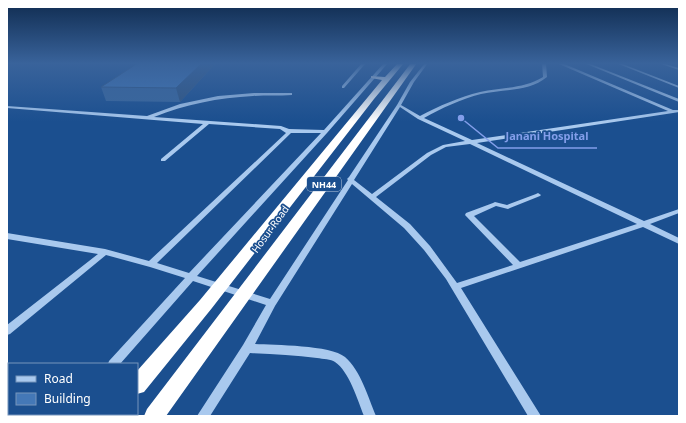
<svg xmlns="http://www.w3.org/2000/svg" width="686" height="423" viewBox="0 0 686 423" font-family="'Noto Sans',sans-serif">
  <style>
    .lines { fill: none; stroke-linecap: round; stroke-linejoin: round }
    .minor { fill: #a9c9ee; fill-rule: evenodd }
    .highway { fill: #fff; fill-rule: evenodd }
    .wall { fill: #3a679d }
    .shaded-wall { fill: #305480 }
    .building { fill: #4478b7; stroke: #305480 }
    .labels { text-anchor: middle; dominant-baseline: central; stroke-width: 3.5; stroke-linejoin: round; paint-order: stroke }
    .shield { fill: #1b4f8f; stroke: #bbcadd; stroke-width: 1 }
    .shield-label { font-size: 9px; font-weight: bold; fill: #fff }
    .street-label { font-size: 10px; fill: #fff; stroke: #1b4f8f }
    .leader { fill: none; stroke: #839eea; stroke-width: 1.5 }
    .callout-dot { fill: #839eea; stroke: #1b4f8f; stroke-width: 1.5 }
    .callout-label { font-size: 11px; text-anchor: middle; font-weight: bold; fill: #839eea; stroke: #1b4f8f; stroke-width: 3.5; stroke-linejoin: round; paint-order: stroke }
  </style>
  <rect width="100%" height="100%" fill="#1b4f8f"/>
  <g class="lines">
    <path class="minor" d="M362,63h4l-22,25h-2v-2z
      M384,63h4l-61,70 -130,143 73,23 78,-119 -1,-1 2,-2 48,-72 13,-23 15,-19h3l-14,19 -13,23 19,11c19,-10 39,-19 60,-24 22,-5 44,-3 63,-15l-1,-14h4l1,14c-18,15 -44,12 -66,17 -20,5 -39,14 -57,24l48,22 196,-29 -109,-47v-1h3l111,47h6v2l-6,1 -196,30 167,78 35,-12v4l-29,11 29,14v6l-36,-17 -182,61 80,128h-13l-82,-137 -22,-29 -20,-22 -52,-44 -77,122 -20,38c19,1 76,1 90,13 16,14 23,40 31,59h-12c-6,-15 -15,-45 -29,-54 -4,-3 -12,-3 -18,-4 -22,-3 -45,-4 -67,-5l-40,63h-13l46,-71 23,-40 -73,-24 -73,83h-12l1,-3 76,-83 -35,-11 -44,-12 -96,79 -3,1v-10l91,-71 -91,-15v-6l98,16 44,12 137,-128 -6,-4 -71,-5 -44,37h-4v-2l42,-35 -196,-16v-2l140,10 33,-12 38,-8 36,-3h38v2c-13,1 -26,0 -39,1 -35,2 -67,8 -99,21l127,9 8,3 35,1zM400,107l18,12 47,22 -22,4 -16,8 -55,41 -18,-14zM291,133h30l-132,140 -32,-10zM470,144l167,80 -117,38 -46,-46 22,-10 12,3 2,-1 30,-12 1,-1 -3,-2 -2,1 -29,11 -12,-3 -2,1 -27,10 -1,2 48,50 -56,18 -27,-37 -20,-22 -34,-27 55,-42 15,-8z
      M584,63h4l91,36v3z
      M616,63h4l59,23v2z
      M658,63h4l17,5v2z
      M62,414h13l-1,2h-13z"/>
    <path class="highway" d="M398,63h6l-30,36 -162,209 -68,84 -7,2v-23l63,-71 182,-220 -11,-2v-2l14,1z
      M411,63h6l-251,353h-22l3,-7z
      M102,414h20l-1,2h-20z"/>
  </g>
  <path class="wall" d="M216,63l-36,39 -74,-1 -5,-14z"/>
  <path class="shaded-wall" d="M202,63h14l-36,39 -4,-14z"/>
  <path class="building" d="M138,63h64l-26,25 -75,-1z"/>
  <linearGradient id="sky" x2="0" y2="1"><stop stop-color="#0f2b4f"/><stop offset="0.52" stop-color="#39639b"/><stop offset="1" stop-color="#39639b" stop-opacity="0"/></linearGradient>
  <rect width="686" height="122" fill="url(#sky)"/>
  <g class="labels">
    <rect class="shield" x="307" y="177" width="34" height="14" rx="3"/>
    <g class="shield-label">
      <text x="324" y="184">NH44</text>
    </g>
    <g class="street-label">
      <text transform="translate(270 229) rotate(-54)">Hosur Road</text>
    </g>
  </g>
  <path class="leader" d="M461 118L498 148H597"/>
  <circle class="callout-dot" cx="461" cy="118" r="4"/>
  <g class="callout-label">
    <text x="547" y="140">Janani Hospital</text>
  </g>
  <rect width="686" height="423" fill="none" stroke="#ffffff" stroke-width="16"/>
  <rect x="8" y="363" width="130" height="52" fill="#1b4f8f" stroke="#7695bc"/>
  <rect x="16" y="376" width="20" height="6" fill="#a9c9ee" stroke="#7695bc"/>
  <text x="44" y="383" font-size="12" fill="#ffffff">Road</text>
  <rect x="16" y="393" width="20" height="12" fill="#4478b7" stroke="#7695bc"/>
  <text x="44" y="403" font-size="12" fill="#ffffff">Building</text>
</svg>
